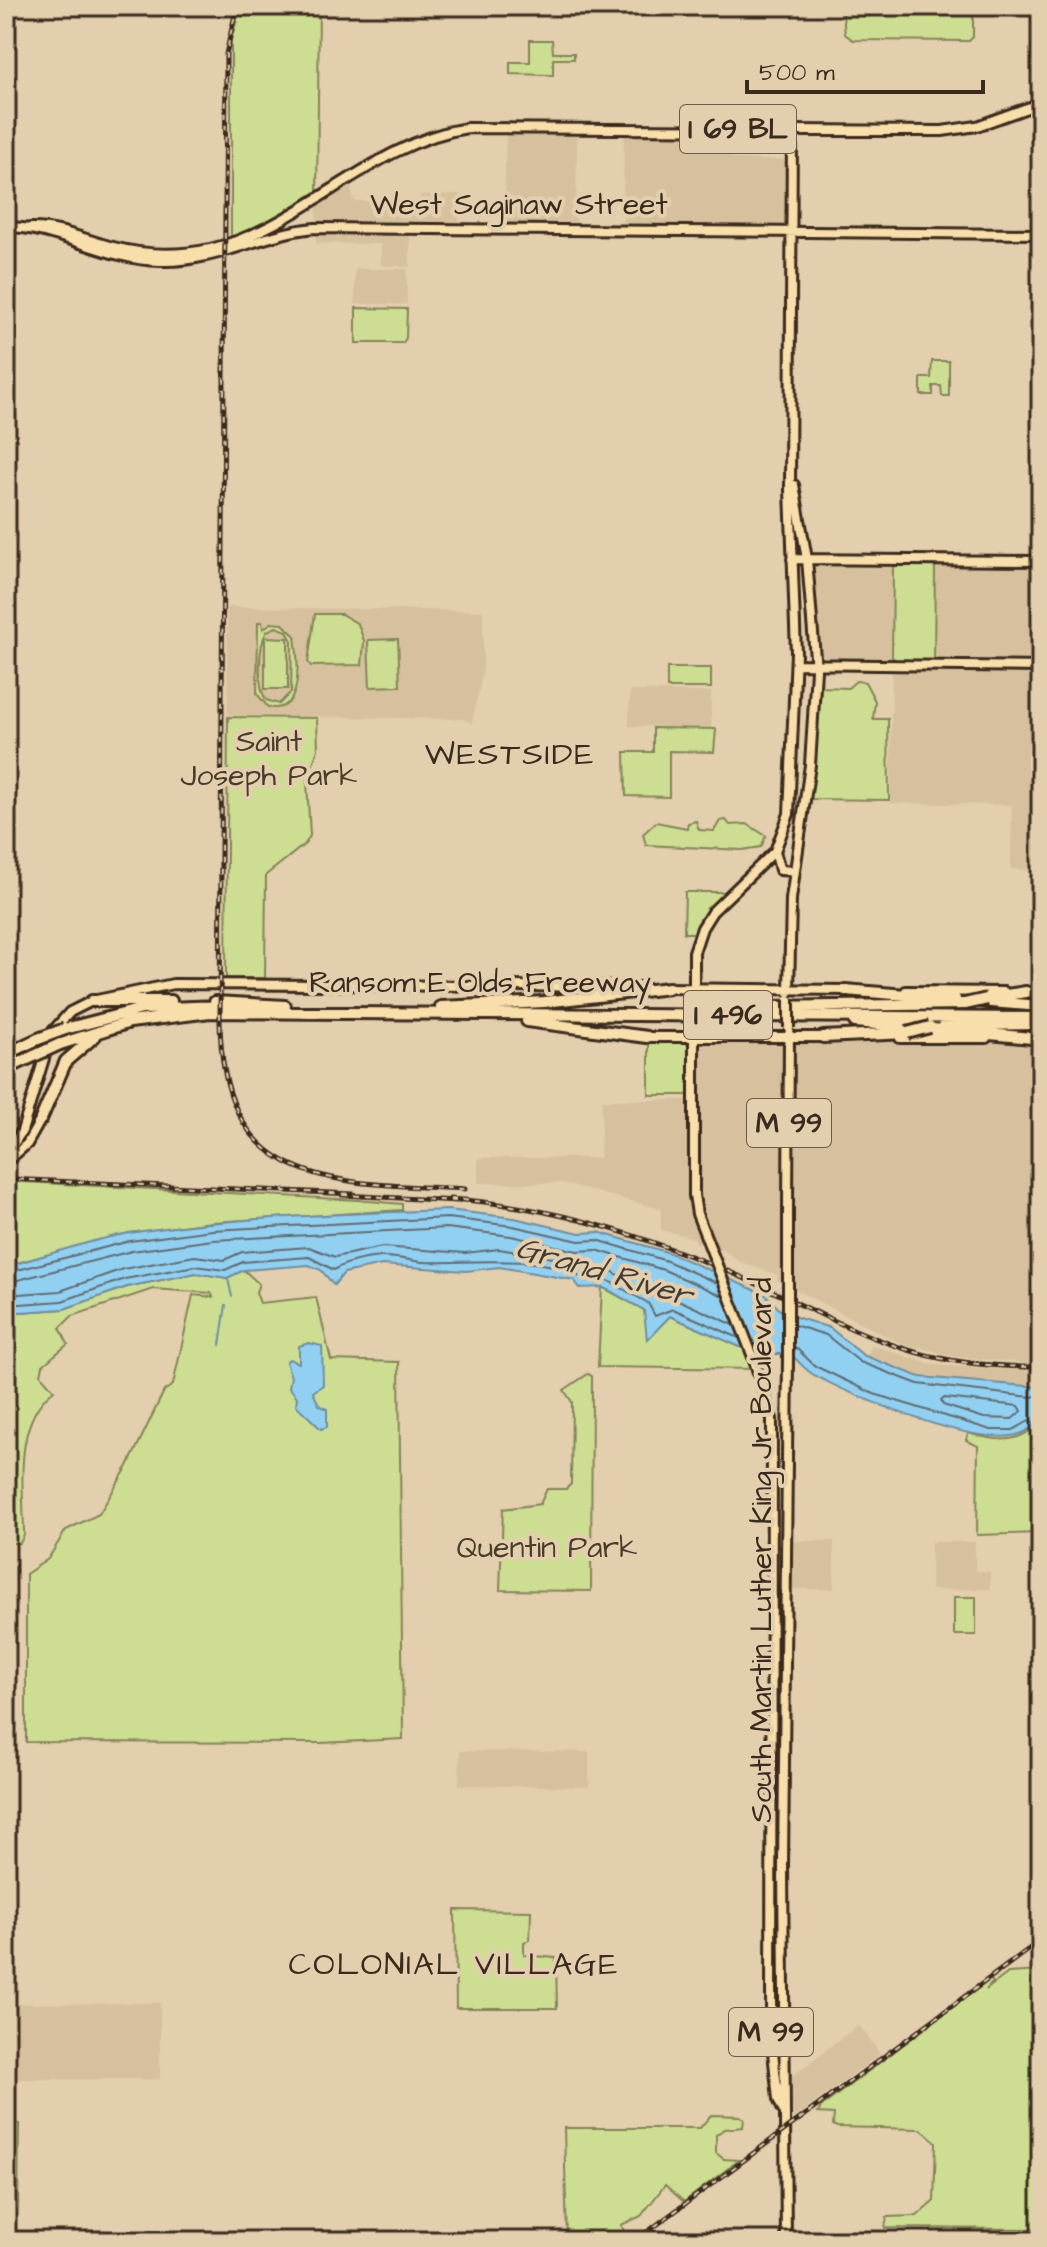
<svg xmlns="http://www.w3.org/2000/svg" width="1047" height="2247" viewBox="0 0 1047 2247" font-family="'Architects Daughter',sans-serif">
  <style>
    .built { fill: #d6c09d }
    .green { fill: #cdde93; stroke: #848458; stroke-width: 2; fill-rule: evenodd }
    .water { fill: #92d0f2; stroke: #6f8e9d; stroke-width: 2 }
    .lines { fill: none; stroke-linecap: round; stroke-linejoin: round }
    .shore { stroke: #5e6c73; stroke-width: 2 }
    .stream { stroke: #6f8e9d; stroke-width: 2 }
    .major-casing { stroke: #3b2a1e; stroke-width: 14 }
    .highway-casing { stroke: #3b2a1e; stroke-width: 16 }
    .major { stroke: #f8deab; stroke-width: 8 }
    .highway { stroke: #f8deab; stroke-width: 10 }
    .rail-casing { stroke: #3b2a1e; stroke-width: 5 }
    .rail { stroke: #e3cead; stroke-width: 2; stroke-dasharray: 6; stroke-linecap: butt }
    .major-bridge-casing { stroke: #3b2a1e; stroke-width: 14; stroke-linecap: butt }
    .highway-bridge-casing { stroke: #3b2a1e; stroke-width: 16; stroke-linecap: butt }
    .major-bridge { stroke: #f8deab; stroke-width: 8 }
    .highway-bridge { stroke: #f8deab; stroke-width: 10 }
    .labels { text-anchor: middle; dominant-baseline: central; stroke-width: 8; stroke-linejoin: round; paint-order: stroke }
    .shield { fill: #e3cead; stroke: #6d5b49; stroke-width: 2 }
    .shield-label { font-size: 28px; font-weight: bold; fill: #3b2a1e }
    .street-label { font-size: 30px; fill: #3b2a1e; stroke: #e3cead }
    .park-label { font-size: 30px; fill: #4a3c2a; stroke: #e3cead }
    .neighbourhood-label { font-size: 32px; letter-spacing: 2px; fill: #3b2a1e; stroke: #e3cead }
    .water-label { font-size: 32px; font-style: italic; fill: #443b33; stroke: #e3cead }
  </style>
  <rect width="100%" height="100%" fill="#e3cead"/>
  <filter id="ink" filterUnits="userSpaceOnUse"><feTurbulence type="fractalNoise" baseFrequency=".0125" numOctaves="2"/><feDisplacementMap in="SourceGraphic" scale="16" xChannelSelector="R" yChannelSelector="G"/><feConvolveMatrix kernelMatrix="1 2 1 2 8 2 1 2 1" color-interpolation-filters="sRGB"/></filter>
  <g filter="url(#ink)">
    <path class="built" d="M506,127l71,1 -1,102 -72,-1z
      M624,134l108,1v24l58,1 -1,68 -166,-2z
      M348,179l6,22h51l5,7 12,-13 38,-1 -1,35h-49v38l-29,-2v-21l-65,-1 1,-46z
      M355,269h52v35h-52z
      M807,559l234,2v309l-30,-1 1,-64 -121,-2 1,-137 -77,-1z
      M227,607l256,4v58l-11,54 -9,-4 -235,-4z
      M630,691l81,1v36l-82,-2z
      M698,1040l343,1v323l-85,-7 -60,-16 -119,-61 1,-5 -39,-14 -15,-11 -28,-7 -1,-5 -34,-8v-21l-99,-26h-84v-25h122l2,-58h96z
      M872,1345l61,20 108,7v19l-3,-4 -118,-10 -52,-22z
      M791,1541h43v48h-41z
      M931,1542h44v29l15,1v17l-59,1z
      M460,1751l129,1v35l-130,-2z
      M160,2003v76h-154v-75z
      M859,2025l21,29 -87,65 -2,-42z"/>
    <path class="green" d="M241,6h78l-2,191 -86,41v-198z
      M842,6h131v31l-4,4 -116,-1 -8,-6z
      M530,40h22l1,13h21v6h-21v16l-43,-1v-12h20z
      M356,308l51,1 -1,29 -3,5h-47z
      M932,361h17v35h-7l-1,-10h-8v9h-12v-17h10z
      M897,565h38l-1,96 -38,-1 -4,-3 1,-89z
      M315,614h26l17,10 6,17 -2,24 -51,1 -3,-4z
      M258,622h4l1,7 8,-6 12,1 12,12c3,22 10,80 -27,71l-11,-13zM276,627l11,4 5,10 -1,51 -12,12 -13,-4c-9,-14 -8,-54 1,-69z
      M265,637l23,1v51h-23z
      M398,639l2,47 -30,1 -2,-47z
      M667,668h44v20h-44z
      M856,681l9,1 10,19 -2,18h15l1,81 -80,-1 12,-112 27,1z
      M228,717l89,1 1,31 -11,33 3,54 -5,8 -39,31 -1,103h-39z
      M653,728l63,1 -2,23 -45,-1v46l-43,-1 -1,-44h28z
      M726,820l4,5 17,-1 19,12 -5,11 -19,3 -96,-5 -3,-11 13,-12 31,6 1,-5 8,-2 3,9 15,1 6,-10z
      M685,892h43l-16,13 -17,28h-11z
      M649,1041l35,1 6,4v49h-41z
      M6,1181l351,19 45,4v6l-190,12 -83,11 -123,33z
      M244,1270l15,14 -3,8 4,11 56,-6 15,63 68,2 4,377 -82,4 -295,-1v-168l22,-15 18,-29 33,-16 29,-48 36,-75 9,-6 20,-90 20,2 -2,-4 -58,-4 -81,27 -12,12 8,16 -25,21 -2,10 13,15c-42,32 -30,98 -30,145l-4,8h-14v-230l58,-4 63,-22 69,-14 31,5z
      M602,1287l42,23 4,28 22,-22 82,36 7,17 -161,-2z
      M588,1374l4,2 -1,215 -91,-1 3,-81 37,-5 7,-15h19l5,-5 1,-82 -8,-12z
      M1031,1430l3,9 7,4v90l-64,2 1,-89 -12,-6 2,-7c21,6 44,12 63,-3z
      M954,1597h22v38h-22z
      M455,1910l76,1 -1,29 -6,2v13l32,3 1,50h-101z
      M1041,1971v258l-156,-1 2,-11 30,-1 17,-15 2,-59 -15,-13 -84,-2 -4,-2 1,-11 -16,-1 3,-6 169,-128 3,3 -7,8 22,-17z
      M711,2115l29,1 4,3 -1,8 -19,2 -8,6v18l8,6 15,1 -55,42 -19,-17 -24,31 -20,9 9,16h-63l-3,-113h136z
      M6,2122l13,2 -1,91h-12z"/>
    <path class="water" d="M448,1210l66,8 66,15 18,-1 72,21 96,42 17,18 47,15 33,27 57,22 119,10 2,53 -12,-11c-33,29 -179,-34 -215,-54 -9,-5 -16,-14 -23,-21h-35l-86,-38 -23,24 -3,-30 -41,-23 -23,1 -6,-8 -75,-13 -33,4 -84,-6 -38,8 -10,12 -13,-15 -12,-5 -65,5 -17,8 -31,-5 -69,14 -63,22 -58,4v-47c42,-10 81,-26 124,-33 102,-16 215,-19 318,-23z
      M309,1343l13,3 1,39 -10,7 6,13 8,4v18l-6,2 -25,-24 1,-8 -8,-10 2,-10 -5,-15 3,-3 10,4v-17z"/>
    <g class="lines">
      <path class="shore" d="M6,1273l124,-32 82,-11 236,-12 65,8 66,15 18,-1 70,21 50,22
        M6,1283l126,-32 81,-11 234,-12 64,8 66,15 19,-1 68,20 59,26
        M6,1295l54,-4 63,-22 72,-13 29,4 18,-8 67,-5 26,10 47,-10 83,6 34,-4 78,13 14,9 19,-1 49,30 17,-1 58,26
        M6,1305l56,-4 63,-22 70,-13 30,4 18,-8 66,-5 25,13c12,-8 32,-12 47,-13 14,-1 29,4 43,5 40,2 132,-10 161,19l22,-1 41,23 7,13 18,-7 66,29
        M794,1325l32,10 34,27 58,22 113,13 10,-2
        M794,1346l21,20 59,28 117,36h22l16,-9 12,6
        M945,1398l74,8 3,5 -10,8 -28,-1 -41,-13 -2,-5z"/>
      <path class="stream" d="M228,1279l4,18
        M220,1345l6,-40"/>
      <defs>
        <path id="major" d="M6,227c52,0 100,33 154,34 55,2 101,-28 155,-33l726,6
          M30,228c29,-1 55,12 83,19 31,8 65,9 97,2 93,-22 161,-106 257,-121l475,3 35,-5 64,-23
          M792,559l249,2
          M796,664l245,3
          M775,851l5,19 14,1
          M666,988l182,2
          M906,991l98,1
          M789,992l2,-93 19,-134 6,-95 -9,-111 -13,-74
          M1022,992l19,1
          M694,1000v-48l8,-24 10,-16 63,-61 14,-37 7,-161 -6,-164 2,-359
          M694,1032v163
          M647,1037h179
          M900,1038h86
          M6,1155l16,-24 30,-99 18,-20 22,-11 81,-17 471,3
          M6,1162l21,-18 14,-25
          M788,1209l1,-175
          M753,1357l19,62 -1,614 7,66 5,11
          M786,2241l-3,-375 5,-509"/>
        <path id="highway" d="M845,990l110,9
          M988,998l38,-6
          M92,1001h79
          M979,1001l62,5
          M215,1002l70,4
          M441,1007l103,-5 125,-14
          M703,1008l262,-4
          M527,1021l120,16
          M855,1022l177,16
          M944,1026l88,-2
          M65,1029l77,-20 77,-3
          M823,1037l84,-4
          M60,1044l70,-22 80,-10 831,6
          M6,1054l32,-15
          M6,1069l28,-13
          M41,1119l25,-58 29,-25"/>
      </defs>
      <use href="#major" class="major-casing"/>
      <use href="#highway" class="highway-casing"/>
      <use href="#major" class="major"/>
      <use href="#highway" class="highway"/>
      <defs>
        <path id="rail" d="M237,6l-11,48 -6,967c2,170 114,161 245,168
          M6,1179l348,15
          M342,1195l116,6
          M450,1199c96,6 186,34 275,71 63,26 124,63 190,82 41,12 83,15 126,15
          M635,2241l406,-301"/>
      </defs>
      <use href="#rail" class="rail-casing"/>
      <use href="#rail" class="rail"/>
      <defs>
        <path id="major-bridge" d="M694,1000v28
          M789,1000v28
          M694,1195l3,19 56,143
          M788,1357v-148"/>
        <path id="highway-bridge" d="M965,1004l22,-5
          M907,1033l23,-6
          M38,1039l27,-10
          M34,1056l26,-12"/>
      </defs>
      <use href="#major-bridge" class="major-bridge-casing"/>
      <use href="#highway-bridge" class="highway-bridge-casing"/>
      <use href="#major-bridge" class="major-bridge"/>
      <use href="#highway-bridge" class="highway-bridge"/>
    </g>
  </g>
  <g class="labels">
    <g class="shield">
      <rect x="680" y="105" width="116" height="48" rx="6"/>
      <rect x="684" y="991" width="88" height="48" rx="6"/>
      <rect x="747" y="1099" width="84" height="48" rx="6"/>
      <rect x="729" y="2008" width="84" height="48" rx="6"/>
    </g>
    <g class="shield-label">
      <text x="738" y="129">I 69 BL</text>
      <text x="728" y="1015">I 496</text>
      <text x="789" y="1123">M 99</text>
      <text x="771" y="2032">M 99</text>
    </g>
    <g class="street-label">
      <text x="519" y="205">West Saginaw Street</text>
      <text x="480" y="983">Ransom E Olds Freeway</text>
      <text transform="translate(762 1550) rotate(-90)">South Martin Luther King Jr Boulevard</text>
    </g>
    <g class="park-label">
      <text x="269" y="742">Saint<tspan x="269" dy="34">Joseph Park</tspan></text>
      <text x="547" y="1548">Quentin Park</text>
    </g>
    <g class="neighbourhood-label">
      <text x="510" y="754">WESTSIDE</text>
      <text x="454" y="1964">COLONIAL VILLAGE</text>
    </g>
    <g class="water-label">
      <text transform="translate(604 1272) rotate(16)">Grand River</text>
    </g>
  </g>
  <rect width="1047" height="2247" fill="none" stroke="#e3cead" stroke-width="32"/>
  <rect x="16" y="16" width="1015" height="2215" fill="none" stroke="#3b2a1e" stroke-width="3" filter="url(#ink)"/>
  <path d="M747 80v12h236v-12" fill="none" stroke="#3b2a1e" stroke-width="4"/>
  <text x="759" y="80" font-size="24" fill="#3b2a1e" stroke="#e3cead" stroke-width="6" paint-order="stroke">500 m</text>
</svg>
